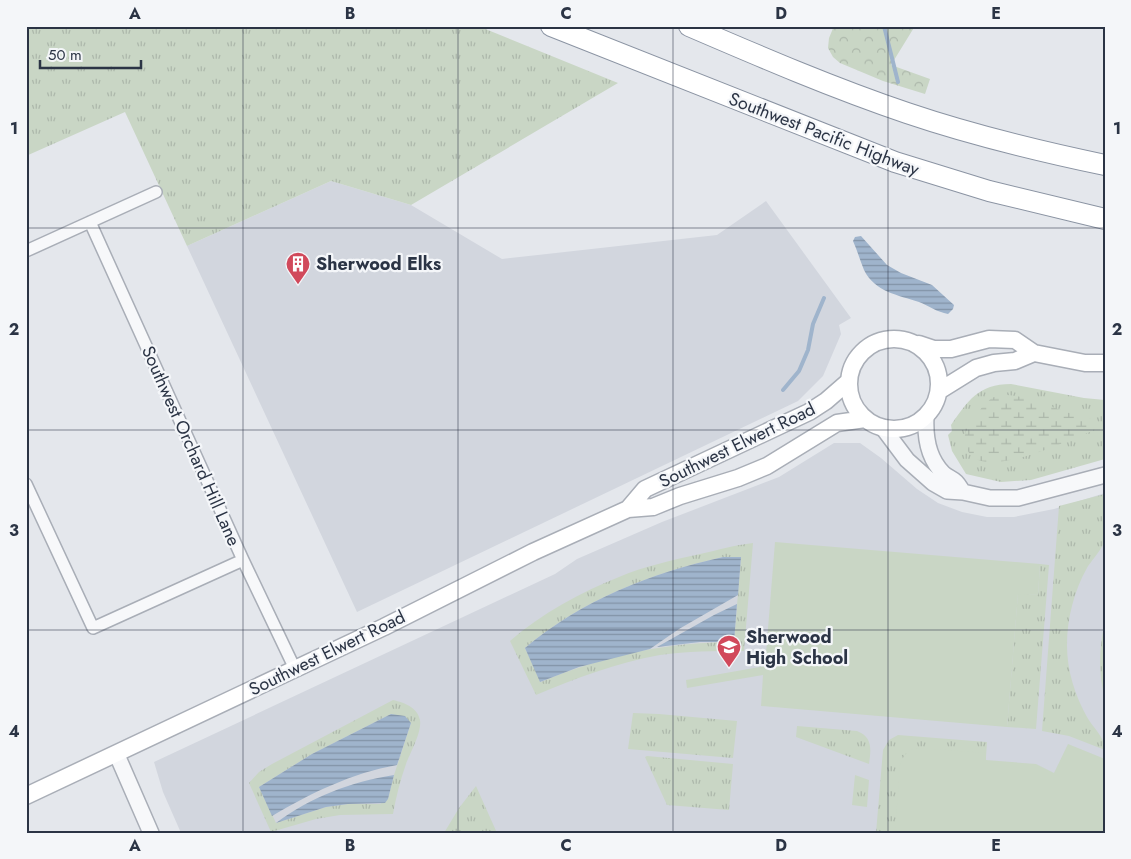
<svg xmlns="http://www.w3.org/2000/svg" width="1131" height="859" viewBox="0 0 1131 859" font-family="Jost,sans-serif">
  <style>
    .built { fill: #d2d6de }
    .grass { fill: url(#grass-tufts); fill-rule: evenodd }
    .forest { fill: url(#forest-crowns) }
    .wetland { fill: url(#wetland-marsh) }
    .garden { fill: #c9d6c5 }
    .water { fill: url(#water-rules) }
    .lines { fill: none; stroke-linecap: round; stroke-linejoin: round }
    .stream { stroke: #9fb4cc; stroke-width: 4 }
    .minor-casing { stroke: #a9aeb7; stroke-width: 14 }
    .tertiary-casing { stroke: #a9aeb7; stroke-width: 18 }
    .secondary-casing { stroke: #a9aeb7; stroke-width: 19 }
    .trunk-casing { stroke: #8b94a3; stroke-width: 22 }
    .minor { stroke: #f7f8fa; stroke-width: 11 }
    .tertiary { stroke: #f7f8fa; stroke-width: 15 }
    .secondary { stroke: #fff; stroke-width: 16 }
    .trunk { stroke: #fff; stroke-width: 20 }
    .grid { fill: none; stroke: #2b3445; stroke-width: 1; stroke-opacity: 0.55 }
    .labels { text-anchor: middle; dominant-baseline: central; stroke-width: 4.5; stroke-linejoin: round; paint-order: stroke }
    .street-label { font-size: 18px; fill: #2b3445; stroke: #f4f6f9 }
    .poi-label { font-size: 18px; font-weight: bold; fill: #2b3445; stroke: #f4f6f9; text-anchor: start }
    .neatline { fill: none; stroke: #2b3445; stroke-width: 2 }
    .grid-label { font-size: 16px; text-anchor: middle; font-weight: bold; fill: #2b3445 }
  </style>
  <defs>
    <pattern id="grass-tufts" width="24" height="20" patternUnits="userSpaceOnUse" patternTransform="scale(1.25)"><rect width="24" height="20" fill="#c9d6c5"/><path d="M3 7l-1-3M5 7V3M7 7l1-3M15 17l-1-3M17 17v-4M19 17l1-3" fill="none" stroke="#adb8ab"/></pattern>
    <pattern id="forest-crowns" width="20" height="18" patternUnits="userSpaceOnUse" patternTransform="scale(1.25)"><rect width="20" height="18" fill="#c9d6c5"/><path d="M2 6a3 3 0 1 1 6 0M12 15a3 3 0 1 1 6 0" fill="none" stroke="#adb8ab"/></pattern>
    <pattern id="wetland-marsh" width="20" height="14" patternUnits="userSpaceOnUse" patternTransform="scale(1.25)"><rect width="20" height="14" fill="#c9d6c5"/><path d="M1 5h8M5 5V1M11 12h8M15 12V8" fill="none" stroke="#adb8ab"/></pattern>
    <pattern id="water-rules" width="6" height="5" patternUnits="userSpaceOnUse" patternTransform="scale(1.25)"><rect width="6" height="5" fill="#9fb4cc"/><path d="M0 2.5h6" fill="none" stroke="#8293a7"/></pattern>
  </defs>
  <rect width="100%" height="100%" fill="#e4e7ec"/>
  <path class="built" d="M331,181l80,24 91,54 215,-24 49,-34 85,117 -12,7 2,9 -18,42 -25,25 -441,211 -170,-366z
    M834,443h26l21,15 36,31 21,14 24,9 25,5h27l40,-8 51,-16v340h-924l-18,-41 -9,-30 401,-188 22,-15 85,-37 117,-45z"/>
  <path class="grass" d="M26,26h452l140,57 -207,122 -80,-24 -144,65 -62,-134 -99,44z
    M1011,384l73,14 21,2v59l-74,21 -30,2 -35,-8 -14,-23 -4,-16 4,-4 -1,-6c17,-24 27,-41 60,-41z
    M1105,494c0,15 2,31 0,46 -1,7 -14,21 -18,28 -13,23 -20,51 -20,77 0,26 8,50 20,72 6,11 18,20 18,33l-36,-14 -27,-5 17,-225z
    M753,543l-9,108c-29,0 -57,0 -84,4 -44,8 -84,23 -124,40l-26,-54c31,-27 71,-49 109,-64 26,-11 54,-17 81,-23 18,-4 35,-9 53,-11zM723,557h18l-7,85c-67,0 -132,14 -193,40l-16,-34c57,-48 126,-75 198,-91z
    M1040,564l9,1 -13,164 -29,-2 11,-134 20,2z
    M1105,622v77c-7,-25 -6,-52 0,-77z
    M393,700c12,3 24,7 27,20 2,12 -10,33 -14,44 -6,17 -10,33 -13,50l-53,1 -24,4 -45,13 -22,-49 10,-11 13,-8zM391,714l20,9 -17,52 -6,24 -8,5h-32l-22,3 -50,16 -17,-36 53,-33z
    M633,713l26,1 78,7 -4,37 -105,-9z
    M797,726l60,5c16,6 14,19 12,33l-73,-27z
    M898,735l89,7 -1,15 -69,76h-41l7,-83 6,-10z
    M647,756l86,8 -4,46 -62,-5 -22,-48z
    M855,775l14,5 -2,27 -15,-2z
    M476,786l21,47h-53l15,-25z"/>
  <path class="forest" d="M834,26h81l-24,39 39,14 -5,15 -42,-13 -43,-18 -7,-6 -5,-9 1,-10z"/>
  <path class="wetland" d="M1007,395c30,2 57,20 86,24l2,11c-29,11 -88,40 -117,30 -9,-3 -15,-16 -13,-25 2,-9 19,-32 27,-37 4,-2 11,-2 15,-3z"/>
  <path class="garden" d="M775,542l265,22 -2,31 -20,-1 -11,133 -246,-21 2,-31 -76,13 -1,-8 79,-14z
    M1068,744l37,15v74h-210l5,-68c3,-10 9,-17 20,-17l66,5v7l50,4 18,9z"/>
  <path class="water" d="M861,236l26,29 14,8 31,12 22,20 -1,4 -5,5c-11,-2 -19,-8 -29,-12 -21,-7 -44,-10 -55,-32 -4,-10 -7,-20 -11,-29l2,-4z
    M723,557h18l-3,38 -59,34 -29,20 -71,18 -39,15 -15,-34c57,-48 126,-75 198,-91z
    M737,604l-3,38h-34l-43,5 57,-32z
    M391,714l14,2 6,7 -14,42c-45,8 -86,28 -125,51l-13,-29 53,-33z
    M394,775l-6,24 -3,4 -37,1 -22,3 -50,16c35,-26 74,-41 118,-48z"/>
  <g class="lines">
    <path class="stream" d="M884,26l14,56
      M783,390l16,-19 9,-21 5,-26 11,-26"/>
    <defs>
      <path id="minor" d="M90,222l153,338 52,109
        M26,251l130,-59
        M26,484l67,144 150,-68"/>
      <path id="tertiary" d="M926,417c-1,19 2,41 17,56 4,4 9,5 13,9 3,3 5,7 7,10
        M883,428l24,32 26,23 14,8 16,1 27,6h28l87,-23
        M117,755l34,78"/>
      <path id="secondary" d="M849 384a45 45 0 1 1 90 0a45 45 0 1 1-90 0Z
        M919,344l15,5h17l38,-10 26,1 19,13 51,10h20
        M939,391l37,-23 18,-5 21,-2 19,-8
        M628,509l17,-20 164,-77 17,-11 23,-20
        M26,796l358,-169 149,-75 95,-43 25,-2 27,-11 58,-18 29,-12 70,-43 28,-4"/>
      <path id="trunk" d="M551,26l344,136 94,29 116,28
        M689,26c72,31 144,62 218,87 65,22 131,38 198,52"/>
    </defs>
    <use href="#minor" class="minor-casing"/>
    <use href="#tertiary" class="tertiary-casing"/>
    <use href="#secondary" class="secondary-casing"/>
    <use href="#trunk" class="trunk-casing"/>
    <use href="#minor" class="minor"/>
    <use href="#tertiary" class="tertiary"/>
    <use href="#secondary" class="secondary"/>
    <use href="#trunk" class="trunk"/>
  </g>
  <path class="grid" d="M243,26v807M458,26v807M673,26v807M888,26v807M26,228h1079M26,430h1079M26,630h1079"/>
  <defs>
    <symbol id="building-pin" viewBox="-11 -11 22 30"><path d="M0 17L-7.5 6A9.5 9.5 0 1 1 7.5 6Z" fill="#d1495b" stroke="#f4f6f9"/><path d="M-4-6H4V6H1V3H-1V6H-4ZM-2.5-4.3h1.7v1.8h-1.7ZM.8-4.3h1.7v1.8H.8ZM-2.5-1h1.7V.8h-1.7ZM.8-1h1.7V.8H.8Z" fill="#fff"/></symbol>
    <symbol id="school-pin" viewBox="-11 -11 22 30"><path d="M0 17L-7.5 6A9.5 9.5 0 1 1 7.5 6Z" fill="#d1495b" stroke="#f4f6f9"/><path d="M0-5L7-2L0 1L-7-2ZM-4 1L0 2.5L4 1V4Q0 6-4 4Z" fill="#fff"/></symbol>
  </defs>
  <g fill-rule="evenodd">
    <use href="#building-pin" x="284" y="250" width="28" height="38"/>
    <use href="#school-pin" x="715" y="633" width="28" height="38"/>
  </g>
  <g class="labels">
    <g class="street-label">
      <text transform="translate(824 134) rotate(21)">Southwest Pacific Highway</text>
      <text transform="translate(737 445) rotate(-26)">Southwest Elwert Road</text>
      <text transform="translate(191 446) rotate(66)">Southwest Orchard Hill Lane</text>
      <text transform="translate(327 653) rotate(-26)">Southwest Elwert Road</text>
    </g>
    <g class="poi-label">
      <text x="316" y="264">Sherwood Elks</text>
      <text x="746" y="637">Sherwood<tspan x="746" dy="21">High School</tspan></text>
    </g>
  </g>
  <rect width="1131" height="859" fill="none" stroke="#f4f6f9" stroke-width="55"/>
  <path d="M40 60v8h101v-8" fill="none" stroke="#2b3445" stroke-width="2.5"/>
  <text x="48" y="60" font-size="15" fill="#2b3445" stroke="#f4f6f9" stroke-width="4" paint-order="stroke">50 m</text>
  <rect x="28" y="28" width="1076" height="804" class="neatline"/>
  <g class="grid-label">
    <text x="135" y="19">A</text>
    <text x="350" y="19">B</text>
    <text x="566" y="19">C</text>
    <text x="781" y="19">D</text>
    <text x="996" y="19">E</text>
    <text x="14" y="134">1</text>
    <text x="1117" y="134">1</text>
    <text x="14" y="335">2</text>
    <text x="1117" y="335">2</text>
    <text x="14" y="536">3</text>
    <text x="1117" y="536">3</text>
    <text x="14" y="737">4</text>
    <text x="1117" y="737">4</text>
    <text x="135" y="851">A</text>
    <text x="350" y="851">B</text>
    <text x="566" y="851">C</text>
    <text x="781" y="851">D</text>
    <text x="996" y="851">E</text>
  </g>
</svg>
